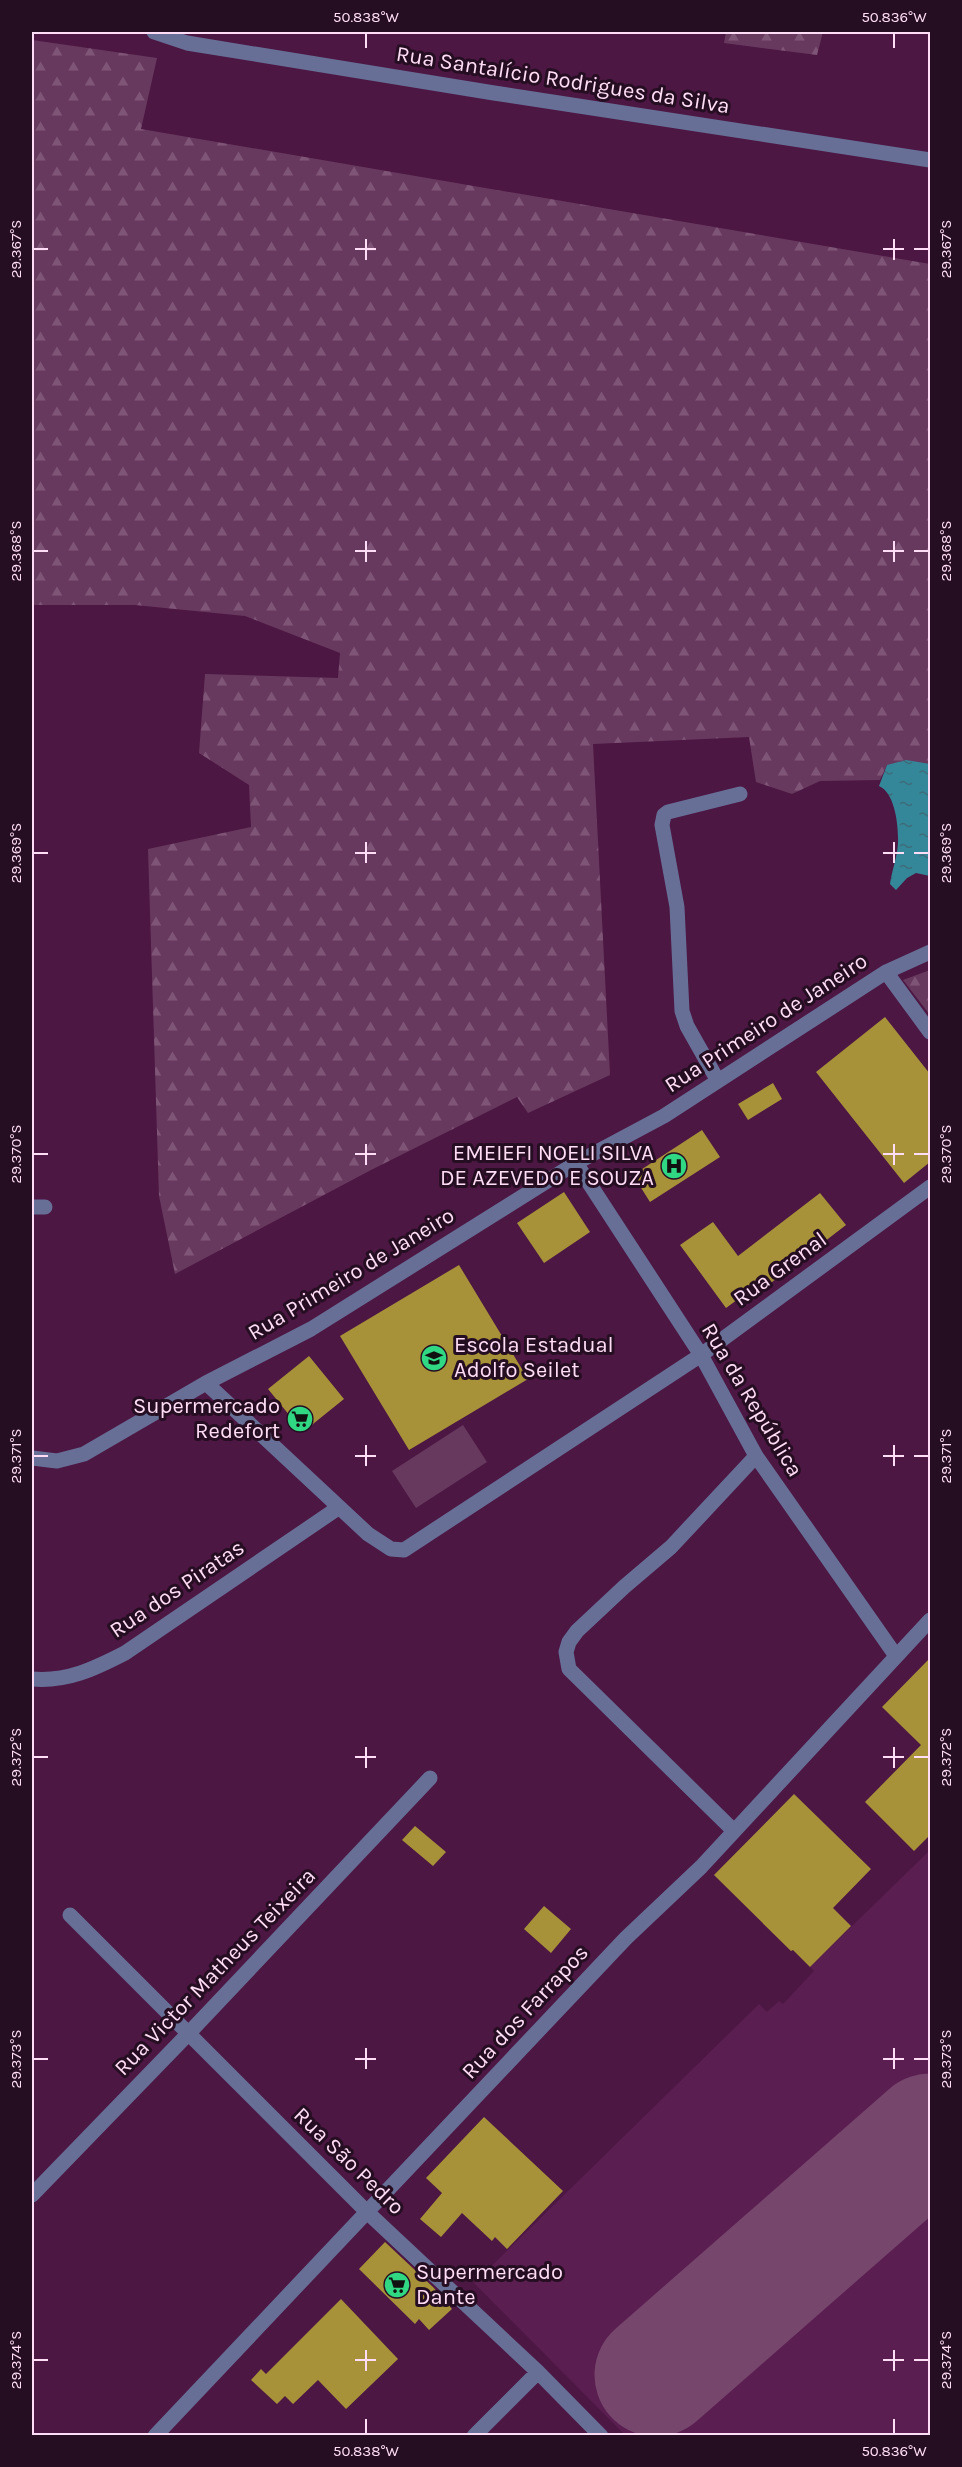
<svg xmlns="http://www.w3.org/2000/svg" width="962" height="2467" viewBox="0 0 962 2467" font-family="Karla,sans-serif">
  <style>
    .built { fill: #5a1e50 }
    .forest { fill: url(#forest-firs) }
    .pitch { fill: #68395f }
    .water { fill: url(#water-ripples) }
    .lines { fill: none; stroke-linecap: round; stroke-linejoin: round }
    .runway { stroke: #76466d; stroke-width: 123 }
    .building { fill: #a89239 }
    .minor { stroke: #676f97; stroke-width: 15 }
    .ticks { fill: none; stroke: #ffddf6; stroke-width: 2 }
    .labels { text-anchor: middle; dominant-baseline: central; stroke-width: 6; stroke-linejoin: round; paint-order: stroke }
    .street-label { font-size: 22px; fill: #ffddf6; stroke: #250e21 }
    .poi-label { font-size: 22px; fill: #ffddf6; stroke: #250e21; text-anchor: end }
    .neatline { fill: none; stroke: #ffddf6; stroke-width: 2 }
    .ticks-label { font-size: 15px; text-anchor: middle; fill: #ffddf6 }
  </style>
  <defs>
    <pattern id="forest-firs" width="22" height="20" patternUnits="userSpaceOnUse" patternTransform="scale(1.5)"><rect width="22" height="20" fill="#68395f"/><path d="M5 1l3.5 6h-7zM16 11l3.5 6h-7z" fill="#7f5577"/></pattern>
    <pattern id="water-ripples" width="26" height="14" patternUnits="userSpaceOnUse" patternTransform="scale(1.5)"><rect width="26" height="14" fill="#348799"/><path d="M2 4q2-2 4 0t4 0M15 11q2-2 4 0t4 0" fill="none" stroke="#3e6b79"/></pattern>
  </defs>
  <rect width="100%" height="100%" fill="#4c1743"/>
  <path class="built" d="M930,1850v585h-305l-151,-152 285,-279 8,8 12,-11 4,3 31,-33 -4,-4z"/>
  <path class="forest" d="M726,32h97l-6,23 -93,-12z
    M32,40l125,18 -16,71 789,135v500l-43,1 -7,15 -60,1 -28,13 -36,-12 -7,-45 -156,7 17,331 -82,38 -11,-16 -146,73 -196,104 -16,-78 -11,-347 103,-22 -2,-42 -50,-32 6,-79 133,4 2,-25 -95,-37 -110,-11h-103z
    M930,970v45l-27,-35z"/>
  <path class="pitch" d="M463,1425l24,37 -71,46 -24,-37z"/>
  <path class="water" d="M906,760l24,4v112l-14,-3 -9,5 -11,12 -6,-6c2,-15 9,-31 8,-47 0,-15 -4,-45 -19,-51l8,-21z"/>
  <g class="lines">
    <path class="runway" d="M656,2375l274,-240"/>
  </g>
  <path class="building" d="M885,1017l45,57v88l-26,21 -88,-111z
    M773,1083l9,16 -34,21 -10,-16z
    M702,1130l18,27 -70,45 -17,-27z
    M564,1192l26,40 -46,31 -27,-40z
    M820,1193l26,32 -96,74 -5,-5 -19,14 -46,-63 33,-23 25,34z
    M459,1265l69,114 -119,71 -69,-114z
    M309,1356l35,43 -41,33 -35,-43z
    M930,1658v177l-16,16 -49,-49 56,-57 -39,-38z
    M794,1794l77,75 -38,39 18,18 -41,41 -17,-17 -2,1 -77,-76z
    M415,1826l31,26 -13,14 -31,-26z
    M544,1906l27,23 -20,24 -27,-24z
    M484,2117l79,74 -56,58 -12,-12 -3,4 -30,-28 -21,24 -21,-18 22,-26 -16,-15z
    M385,2242l48,45 19,22 -23,21 -10,-11 -4,5 -56,-55z
    M341,2299l57,60 -52,50 -28,-29 -25,24 -8,-8 -8,8 -26,-24 10,-11 5,5z"/>
  <g class="lines">
    <path class="minor" d="M154,32l33,11 307,50 436,67
      M886,972l44,60
      M718,1081l-31,-55 -5,-15 -5,-104 -15,-82 2,-10 4,-3 72,-18
      M576,1163l125,192 55,101 140,200
      M32,1207h13
      M206,1383l162,151 23,15 13,1 297,-195 229,-168
      M32,1458l25,3 27,-7 122,-71 105,-54 265,-166 88,-47 222,-144 44,-20
      M32,1679c35,3 62,-10 93,-26l213,-145
      M734,1831l-165,-162 -3,-17 3,-10 8,-11 47,-44 47,-40 85,-91
      M70,1915l296,296 172,161 63,64
      M32,2195l156,-161 242,-256
      M155,2436l471,-498 75,-71 229,-247
      M474,2436l64,-64"/>
  </g>
  <path class="ticks" d="M366,33v15M894,33v15M366,239v21M894,239v21M33,249h15M355,249h21M883,249h21M914,249h15M366,541v21M894,541v21M33,551h15M355,551h21M883,551h21M914,551h15M366,842v21M894,842v21M33,853h15M355,853h21M883,853h21M914,853h15M366,1144v21M894,1144v21M33,1154h15M355,1154h21M883,1154h21M914,1154h15M366,1445v21M894,1445v21M33,1456h15M355,1456h21M883,1456h21M914,1456h15M366,1747v21M894,1747v21M33,1757h15M355,1757h21M883,1757h21M914,1757h15M366,2048v21M894,2048v21M33,2059h15M355,2059h21M883,2059h21M914,2059h15M366,2350v21M894,2350v21M33,2360h15M355,2360h21M883,2360h21M914,2360h15M366,2419v15M894,2419v15"/>
  <defs>
    <symbol id="hospital-disc" viewBox="-11 -11 22 22"><circle r="9.5" fill="#30d883" stroke="#250e21"/><path d="M-5-5h3v3.5h4V-5h3V5h-3V1.5h-4V5h-3Z" fill="#111"/></symbol>
    <symbol id="school-disc" viewBox="-11 -11 22 22"><circle r="9.5" fill="#30d883" stroke="#250e21"/><path d="M0-5L7-2L0 1L-7-2ZM-4 1L0 2.5L4 1V4Q0 6-4 4Z" fill="#111"/></symbol>
    <symbol id="supermarket-disc" viewBox="-11 -11 22 22"><circle r="9.5" fill="#30d883" stroke="#250e21"/><path d="M-6-5.5h2.5l.6 2H6L4.5 2H-2.5L-4.4-4H-6ZM-1.5 3.2a1.3 1.3 0 1 0 .1 0ZM3 3.2a1.3 1.3 0 1 0 .1 0Z" fill="#111"/></symbol>
  </defs>
  <g fill-rule="evenodd">
    <use href="#hospital-disc" x="659" y="1151" width="30" height="30"/>
    <use href="#school-disc" x="419" y="1343" width="30" height="30"/>
    <use href="#supermarket-disc" x="285" y="1404" width="30" height="30"/>
    <use href="#supermarket-disc" x="382" y="2270" width="30" height="30"/>
  </g>
  <g class="labels">
    <g class="street-label">
      <text transform="translate(563 80) rotate(9)">Rua Santalício Rodrigues da Silva</text>
      <text transform="translate(766 1023) rotate(-33)">Rua Primeiro de Janeiro</text>
      <text transform="translate(780 1269) rotate(-36)">Rua Grenal</text>
      <text transform="translate(351 1274) rotate(-31)">Rua Primeiro de Janeiro</text>
      <text transform="translate(752 1400) rotate(59)">Rua da República</text>
      <text transform="translate(177 1589) rotate(-34)">Rua dos Piratas</text>
      <text transform="translate(215 1972) rotate(-46)">Rua Victor Matheus Teixeira</text>
      <text transform="translate(525 2012) rotate(-47)">Rua dos Farrapos</text>
      <text transform="translate(349 2161) rotate(44)">Rua São Pedro</text>
    </g>
    <g class="poi-label">
      <text x="654" y="1153">EMEIEFI NOELI SILVA<tspan x="654" dy="25">DE AZEVEDO E SOUZA</tspan></text>
      <text x="454" y="1345" text-anchor="start">Escola Estadual<tspan x="454" dy="25">Adolfo Seilet</tspan></text>
      <text x="280" y="1406">Supermercado<tspan x="280" dy="25">Redefort</tspan></text>
      <text x="416" y="2272" text-anchor="start">Supermercado<tspan x="416" dy="25">Dante</tspan></text>
    </g>
  </g>
  <rect width="962" height="2467" fill="none" stroke="#250e21" stroke-width="66"/>
  <rect x="33" y="33" width="896" height="2401" class="neatline"/>
  <g class="ticks-label">
    <text x="366" y="22">50.838°W</text>
    <text x="894" y="22">50.836°W</text>
    <text transform="translate(16 249) rotate(-90)" y="5">29.367°S</text>
    <text transform="translate(946 249) rotate(-90)" y="5">29.367°S</text>
    <text transform="translate(16 551) rotate(-90)" y="5">29.368°S</text>
    <text transform="translate(946 551) rotate(-90)" y="5">29.368°S</text>
    <text transform="translate(16 853) rotate(-90)" y="5">29.369°S</text>
    <text transform="translate(946 853) rotate(-90)" y="5">29.369°S</text>
    <text transform="translate(16 1154) rotate(-90)" y="5">29.370°S</text>
    <text transform="translate(946 1154) rotate(-90)" y="5">29.370°S</text>
    <text transform="translate(16 1456) rotate(-90)" y="5">29.371°S</text>
    <text transform="translate(946 1456) rotate(-90)" y="5">29.371°S</text>
    <text transform="translate(16 1757) rotate(-90)" y="5">29.372°S</text>
    <text transform="translate(946 1757) rotate(-90)" y="5">29.372°S</text>
    <text transform="translate(16 2059) rotate(-90)" y="5">29.373°S</text>
    <text transform="translate(946 2059) rotate(-90)" y="5">29.373°S</text>
    <text transform="translate(16 2360) rotate(-90)" y="5">29.374°S</text>
    <text transform="translate(946 2360) rotate(-90)" y="5">29.374°S</text>
    <text x="366" y="2456">50.838°W</text>
    <text x="894" y="2456">50.836°W</text>
  </g>
</svg>
